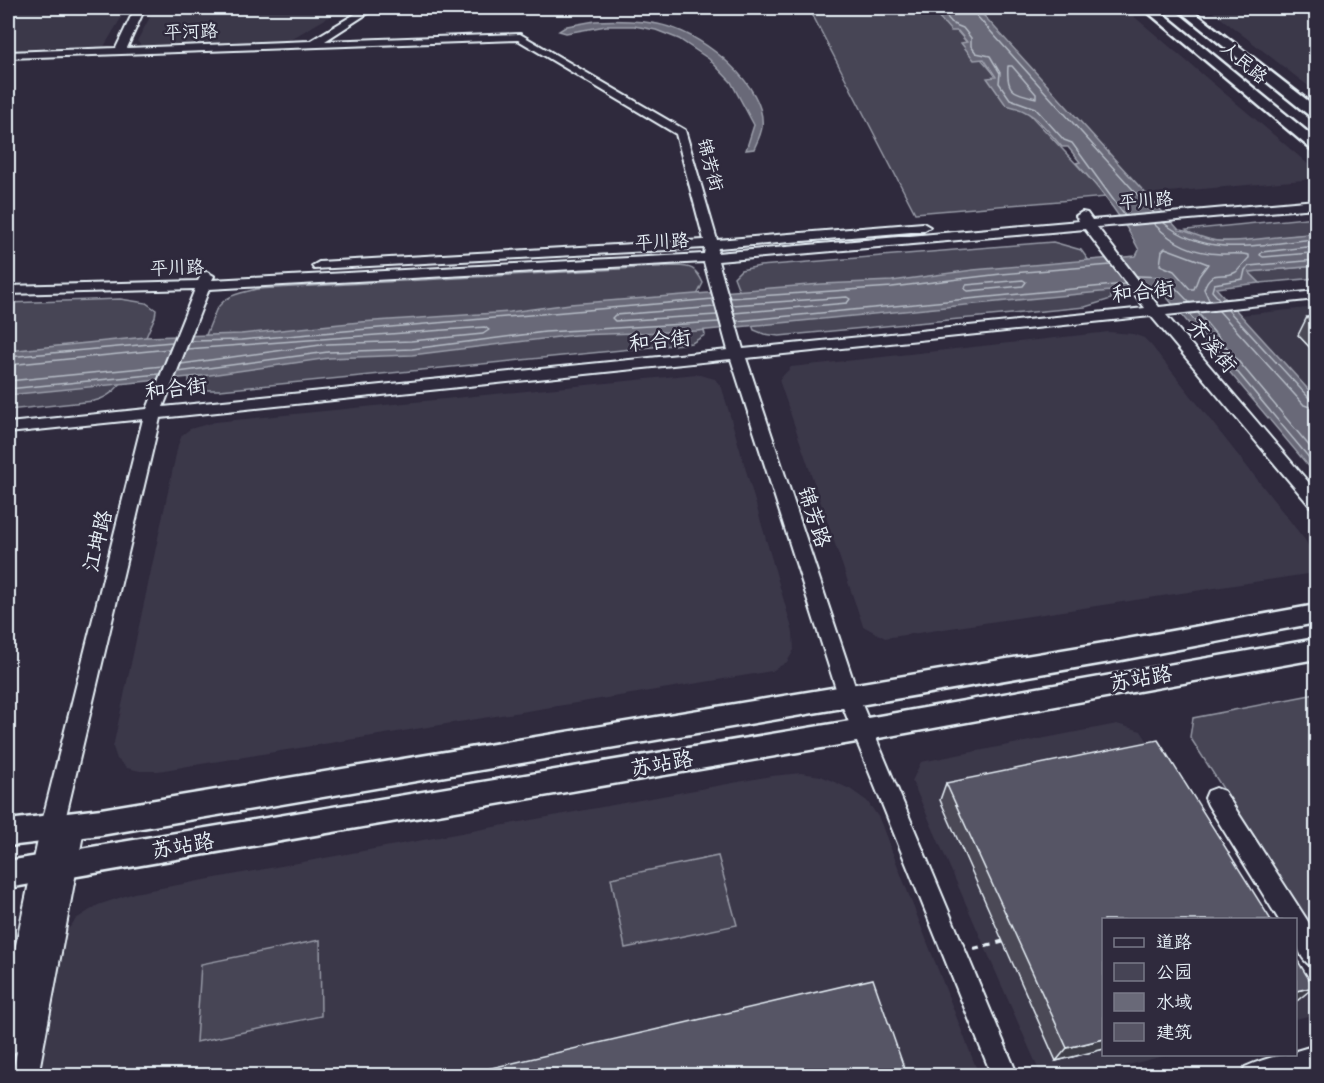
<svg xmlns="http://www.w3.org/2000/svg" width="1324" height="1083" viewBox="0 0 1324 1083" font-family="Pangolin,'LXGW WenKai TC',sans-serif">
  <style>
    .built { fill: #3b3749 }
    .green { fill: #464455; stroke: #979aa6; stroke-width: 1.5 }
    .water { fill: #696978; stroke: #9c9fab; stroke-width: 1.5 }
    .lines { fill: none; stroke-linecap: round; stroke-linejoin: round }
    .shore { stroke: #b5bbc5; stroke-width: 1.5 }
    .minor-casing { stroke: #e8f1f8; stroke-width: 4 }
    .major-casing { stroke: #e8f1f8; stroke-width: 5 }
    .path { stroke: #e8f1f8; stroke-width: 4; stroke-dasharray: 6 6; stroke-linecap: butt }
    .minor { fill: #2f2a3d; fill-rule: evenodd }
    .major { fill: #2f2a3d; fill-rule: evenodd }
    .wall { fill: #4b4957; stroke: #e8f1f8; stroke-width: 1.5 }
    .shaded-wall { fill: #3d3c47; stroke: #e8f1f8; stroke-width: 1.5 }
    .building { fill: #575565; stroke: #e8f1f8; stroke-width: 1.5 }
    .labels { text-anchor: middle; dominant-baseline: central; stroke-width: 5; stroke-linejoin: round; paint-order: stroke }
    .far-street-label { font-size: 18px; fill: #e8f1f8; stroke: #2f2a3d }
    .street-label { font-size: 21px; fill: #e8f1f8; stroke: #2f2a3d }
  </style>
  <rect width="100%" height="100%" fill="#2f2a3d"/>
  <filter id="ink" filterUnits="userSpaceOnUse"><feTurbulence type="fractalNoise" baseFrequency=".0167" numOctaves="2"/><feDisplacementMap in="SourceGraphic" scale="12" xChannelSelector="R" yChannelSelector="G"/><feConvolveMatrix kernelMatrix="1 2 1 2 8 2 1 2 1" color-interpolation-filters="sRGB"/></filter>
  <g filter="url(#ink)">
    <path class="built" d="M8,8h119l-25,42 -94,3z
      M155,8h189l-58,34 -144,5 -5,-6z
      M977,8h147l177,150 9,8 3,9 -9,5 -159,14z
      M1207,8h109v84l-107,-83z
      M1316,307v91l-75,-83z
      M1109,332l24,2 11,4 7,7 154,195 9,16 2,12 -2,5 -429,65 -22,-12 -84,-246 12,-13z
      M696,374l19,5 7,9 71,244 1,18 -7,12 -15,9 -614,100h-18l-13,-3 -10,-9 -4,-12 65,-302 4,-10 8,-6 25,-7z
      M1117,724l24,7 119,188 -156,1v134l63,1 -77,20h-49l-129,-294 9,-19z
      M801,773l20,3 29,13 17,12 12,17 100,257 -945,1 21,-119 11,-25 10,-13 22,-14 36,-12 637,-117z
      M1296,976l20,33v5l-20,5z"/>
    <path class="green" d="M809,8h128l85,98 85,91 -192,16z
      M1316,217v17c-33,0 -104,19 -130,-4z
      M1053,242l28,8 30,41v8l-26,8 -306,29 -15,-2 -10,-4 -20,-53 7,-7 19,-4z
      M675,266c16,0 21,2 28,17l-6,12 8,40 -13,8 -472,47h-14l-17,-5v-8l27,-67c10,-15 23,-17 41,-21z
      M1316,266v12l-56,5 -12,-11z
      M120,299l26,4 10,7 -1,7c-14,28 -27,77 -61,84l-86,9v-107z
      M1316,694v240l-126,-197 3,-19z
      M718,856l19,69 -112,23 -14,-70z
      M320,940l1,76 -125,26 5,-78z"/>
    <path class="water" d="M931,8h46l202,222c8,0 25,10 39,11 33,2 66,-7 98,-7v32l-67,6 11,11 -44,5 100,110v77l-157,-187 -48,3 -414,40 -122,4 -163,20 -83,3 -119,17 -202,20v-44l138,-14 95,-3 119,-12 150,-10 60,-8 252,-20 70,-3 81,-11 163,-14 3,-6c-16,-32 -39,-61 -63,-87l4,-1 -12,-15h-6c-19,-21 -27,-36 -56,-42l-19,-27 9,-1 -12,-18 -10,1 -13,-17 6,-1 -9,-11h-7z
      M595,21c24,-1 51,-1 74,6 35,9 98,59 93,100 -1,8 -5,15 -8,22l-8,1 8,-25 -23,-43 -22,-23 -30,-20 -23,-9 -22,-4h-28l-40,7 -7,-2 8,-5z"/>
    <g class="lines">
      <path class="shore" d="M939,8l14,16 10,4 8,10v8l5,7 14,3 10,17 -1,10 11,16 25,9 29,32 8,3 53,73
        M973,8l2,6 179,199
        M1008,66h4l24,28v4c-23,-6 -30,-6 -28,-32z
        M1164,223c46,37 98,20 152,16
        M1154,224c20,20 39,29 67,30 9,0 19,-1 28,1v3c-4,3 -10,12 -13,14 -13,8 -25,-5 -32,17l5,11
        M1307,247l5,1 -1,5 -48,4 -3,-2 2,-3z
        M1165,248l43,16 -9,12 -5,13h-4l-16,-18 -14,-6 2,-14z
        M1137,276l28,1 24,25
        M1023,280l3,2 -3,4 -55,5 -3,-2 1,-4z
        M730,298l162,-11 109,-13 110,-9
        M1219,299l-7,-8 2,-7 29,-5 2,-9 4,-4 67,-6
        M732,305l115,-8 3,2 -3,4 -113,10
        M715,307l-100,8 -3,3 3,3 102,-6
        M1228,310l82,89 6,2
        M1219,311l85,94 12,4
        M1198,313l118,141
        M1189,314l127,152
        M737,321l388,-37
        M190,341l51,-1 472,-41
        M8,357l164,-15
        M181,364l147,-20 83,-3 72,-7 6,-4 -4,-3 -298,22
        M8,365l161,-16
        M178,372l150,-20 84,-3 133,-17 174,-10
        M8,381l155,-15
        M8,389l151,-15"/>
      <defs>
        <path id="minor" d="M135,8h10l-18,40 183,-7 55,-33h11l-51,33 195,-7 165,96 32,110 206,-17 7,4 -7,4 -205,17 -1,5 362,-32 -3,-5 6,-4 5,1 5,7 224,-20v8l-219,19 62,80 157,-16v8l-150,16 150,176v17l-6,-2 -159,-190 -405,42 112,337 160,381h-26l-154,-381 -107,-336 -571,59 -95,402 1,-3 8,-3 8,3 3,7 -47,252h-26l5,-25 -9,4v-72l33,-157 102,-407 -135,14v-10l139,-14 48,-120 -187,5v-8l190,-5 4,-8 5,-1 7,4 -2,4 492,-26 1,-6 -391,21 -2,-3 7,-4 385,-22 -28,-106 -158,-94 -510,18v-6l108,-4zM1085,229l60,79 -402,41 -25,-88zM704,262l24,88 -565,57 46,-118z
          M1216,788l8,3 92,143v34c-20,-7 -20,-30 -20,-48h-17l-71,-115 -3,-7 3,-7z
          M1316,1045v26l-15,5h-60l4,-9c16,-7 33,-13 51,-13v-3z"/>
        <path id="major" d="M1143,8h13l160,131v11l-5,-1z
          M1176,8h13l127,99v11l-5,-1z
          M1316,605v18l-200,38 -1015,174 -93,11v-26l93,-11 1015,-168z
          M1316,639v20l-454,82 -854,147v-27l854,-142z"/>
      </defs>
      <use href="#minor" class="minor-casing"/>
      <use href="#major" class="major-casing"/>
      <path class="path" d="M974,949l31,-8"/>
      <use href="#minor" class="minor"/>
      <use href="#major" class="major"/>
    </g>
    <path class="wall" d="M1317,316v39l-19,-20 9,-18z
      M946,783l158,137v129l-48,12 -116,-261z"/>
    <path class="shaded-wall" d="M1314,987l-16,13 -2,1v-10z
      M1104,1039v10l-48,12 11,-13z"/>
    <path class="building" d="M1317,316v11l-10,-10z
      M1158,740l113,180h-167v119l-37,9 -121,-265z
      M1296,958l18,29 -18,4z
      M873,979l34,97h-450z"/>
  </g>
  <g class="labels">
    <g class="far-street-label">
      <text transform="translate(191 32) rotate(-2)">平河路</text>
      <text transform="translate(1244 63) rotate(40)">人民路</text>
      <text transform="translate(710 165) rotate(75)">锦芳街</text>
      <text transform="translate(1146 201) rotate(-5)">平川路</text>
      <text transform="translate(662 242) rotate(-3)">平川路</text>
      <text transform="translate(177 268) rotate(-2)">平川路</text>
    </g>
    <g class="street-label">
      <text transform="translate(1143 292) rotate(-6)">和合街</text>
      <text transform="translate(660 341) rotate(-6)">和合街</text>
      <text transform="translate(1212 346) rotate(50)">齐溪街</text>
      <text transform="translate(176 389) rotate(-6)">和合街</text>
      <text transform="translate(814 517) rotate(72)">锦芳路</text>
      <text transform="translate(98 541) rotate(-76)">江坤路</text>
      <text transform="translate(1141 679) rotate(-10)">苏站路</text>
      <text transform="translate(662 764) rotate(-10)">苏站路</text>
      <text transform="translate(183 846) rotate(-10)">苏站路</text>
    </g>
  </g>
  <rect width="1324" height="1083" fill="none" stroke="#2f2a3d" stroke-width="30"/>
  <rect x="15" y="15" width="1294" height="1053" fill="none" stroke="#e8f1f8" stroke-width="2" filter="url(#ink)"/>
  <rect x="1102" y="918" width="195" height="138" fill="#2f2a3d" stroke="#797a88" stroke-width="1.5"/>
  <rect x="1114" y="938" width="30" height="9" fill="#2f2a3d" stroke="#797a88" stroke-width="1.5"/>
  <text x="1156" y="948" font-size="18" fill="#e8f1f8">道路</text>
  <rect x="1114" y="963" width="30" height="18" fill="#464455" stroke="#797a88" stroke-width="1.5"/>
  <text x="1156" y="978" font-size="18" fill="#e8f1f8">公园</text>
  <rect x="1114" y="993" width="30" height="18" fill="#696978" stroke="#797a88" stroke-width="1.5"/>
  <text x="1156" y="1008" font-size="18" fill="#e8f1f8">水域</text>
  <rect x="1114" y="1023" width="30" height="18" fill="#575565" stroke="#797a88" stroke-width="1.5"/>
  <text x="1156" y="1038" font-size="18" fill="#e8f1f8">建筑</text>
</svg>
